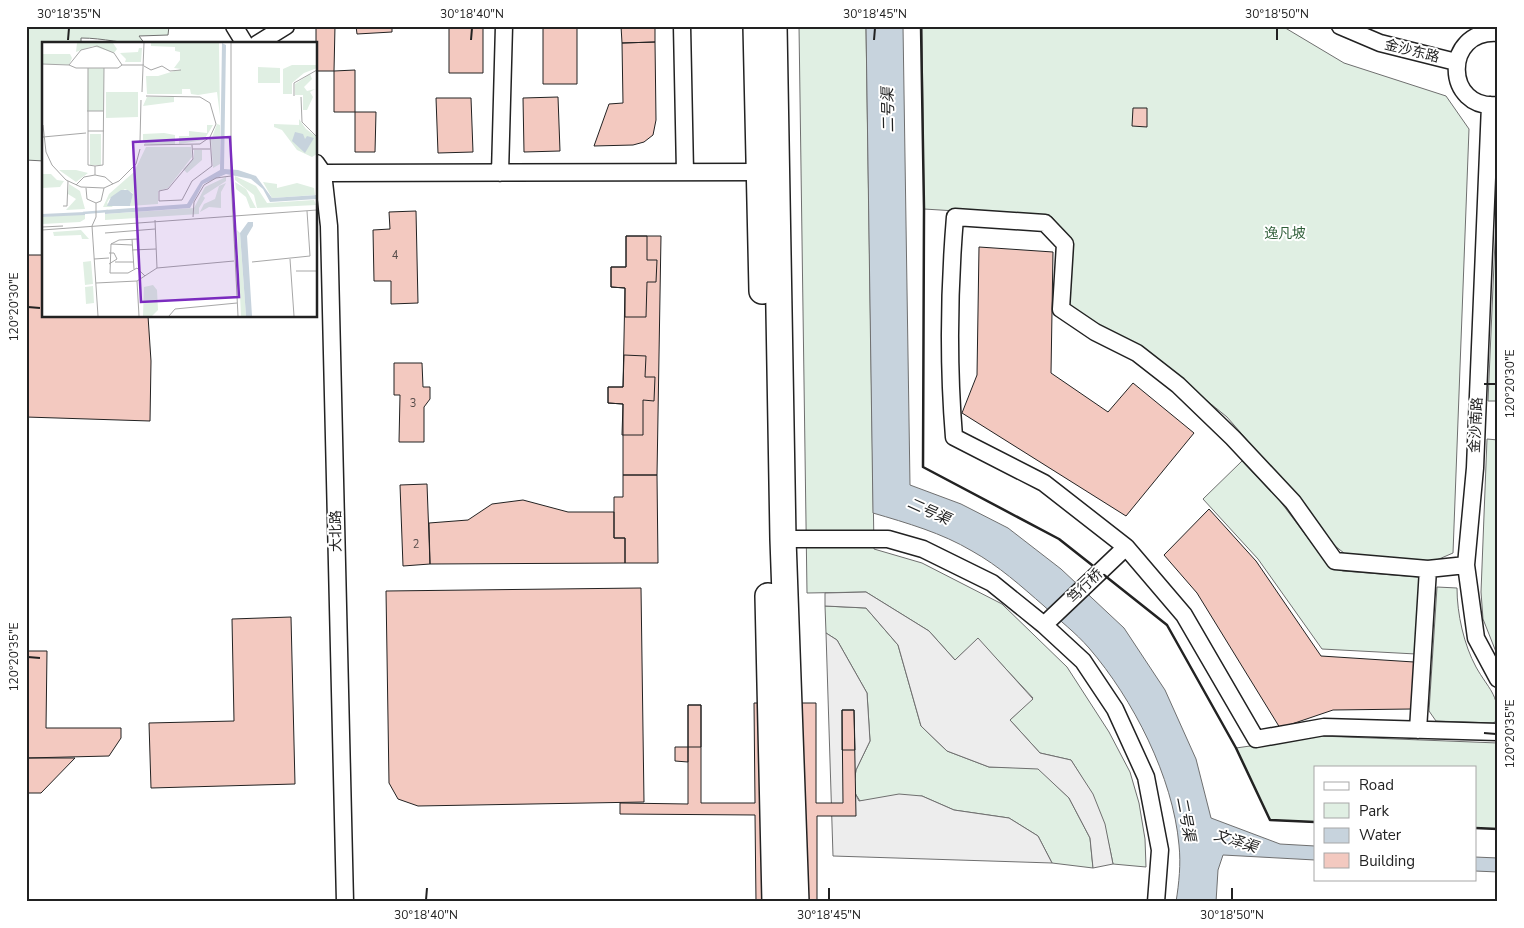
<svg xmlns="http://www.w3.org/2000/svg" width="1524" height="928" viewBox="0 0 1524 928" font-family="'Nunito Sans','Noto Sans SC',sans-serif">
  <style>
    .green { fill: #e0efe3; stroke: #6f6f6f }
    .parking { fill: #ededed; stroke: #6f6f6f }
    .water { fill: #c7d3dd; stroke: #6f6f6f }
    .building { fill: #f3c9c0; stroke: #222 }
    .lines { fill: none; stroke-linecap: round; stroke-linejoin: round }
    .street-casing { stroke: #222; stroke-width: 19 }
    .primary-casing { stroke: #222; stroke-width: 28 }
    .street { stroke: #fff; stroke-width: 16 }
    .primary { stroke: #fff; stroke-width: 25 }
    .wall { stroke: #222; stroke-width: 2.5 }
    .ticks { fill: none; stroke: #222; stroke-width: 2 }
    .labels { text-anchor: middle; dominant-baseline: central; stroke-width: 4; stroke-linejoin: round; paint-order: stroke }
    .number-label { font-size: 11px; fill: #564c4a }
    .street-label { font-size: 14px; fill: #222; stroke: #fff }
    .park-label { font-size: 14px; fill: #2f5e38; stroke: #fff }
    .water-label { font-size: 15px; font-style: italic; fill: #222; stroke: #fff }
    .inset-river { fill: none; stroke: #c7d3dd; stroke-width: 2.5 }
    .inset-road { fill: none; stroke: #a7a7a7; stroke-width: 1 }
    .view { fill: #7b2cbf; fill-opacity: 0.15; stroke: #7b2cbf; stroke-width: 2.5 }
    .inset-edge { fill: none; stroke: #222; stroke-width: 2.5 }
    .neatline { fill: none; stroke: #222; stroke-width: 2 }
    .ticks-label { font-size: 12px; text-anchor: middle; fill: #222 }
  </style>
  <rect width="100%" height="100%" fill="#fff"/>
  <path class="green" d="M26,26h143l-1,9 -29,1 6,8c-22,0 -41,-6 -64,-6v6h-37v117l-18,-1z
    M799,26h67l8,523 48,14 80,41 65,63 42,65 21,40 9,31 6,36 1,28 -33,-3c-9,-46 -17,-65 -42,-104l-31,-7 -30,-33 23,-22 -55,-59 -23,21 -26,-29 -63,-39 -59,1z
    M922,26h360l62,37 102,33 23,33 -16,424 -21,9 -83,-5 -24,-19 -23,-35 -75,-86 -52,-42 -102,-65 -7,-14 2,-58 -16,-21 -128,-8z
    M1498,173v228h-10z
    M1487,439l11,1v217l-15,-38 -2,-27z
    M1242,461l38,40 49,65 14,5 76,6 -3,77 -94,-5 -64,-90 -55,-60z
    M1437,587l20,1c0,26 7,57 19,79 13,23 22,26 22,53l-5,3 -57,-2 -7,-10z
    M825,606l41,2 32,37 23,81 26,25 42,16 49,1 31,30 21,40 3,30 -41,-5 -14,-27 -29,-18 -55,-8 -32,-14 -62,5 -7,-11 3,-20 14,-29 -3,-48 -30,-53 -11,-7z
    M1320,736l178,7v86l-23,-1v-61h-160v55l-45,-2 -34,-72z"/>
  <path class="parking" d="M866,592l63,39 26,29 23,-22 55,61 -23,21 30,33 31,7 22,34 12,30 8,40 -20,4 -3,-30 -21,-40 -31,-29 -49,-2 -42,-16 -26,-25 -23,-81 -32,-37 -41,-2v-13z
    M826,633l11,7 30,53 3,48 -14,29 -3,19 6,12 40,-7 23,2 32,14 55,8 29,18 14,27 -219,-7z"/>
  <path class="water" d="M866,26h37l7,459 51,19 47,24 53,41 63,59 41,62 31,69 15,59 69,26 35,2v14l-92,-5 -5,15 -2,32h-40c3,-19 5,-38 3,-57 -6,-68 -46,-146 -90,-197 -13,-15 -30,-28 -45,-42 -23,-20 -45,-40 -72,-55 -30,-18 -65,-28 -99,-38z
    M1475,857l23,1v14l-23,-1z"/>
  <path class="building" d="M316,26h19l-1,45h-18z
    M356,26h36v6l-35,2z
    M449,26h34v47h-34z
    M543,26h34v58h-34z
    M621,26h34v16l-33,1z
    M655,42l1,78 -3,15 -9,7 -11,3 -39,1 15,-42 14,-1 -1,-60z
    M355,70v42h-21v-41z
    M558,97l2,54 -36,1 -1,-54z
    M436,98h35l2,54 -35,1z
    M1133,108h14v19l-15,-1z
    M355,112h21l-1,40h-20z
    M416,211l2,92 -27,1v-23h-17l-1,-51 17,-1 -1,-17z
    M626,236h21v24h10l-1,22h-9l-1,35h-21v-29l-14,-1v-20h15z
    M626,236h35l-4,239h-34v-71l-15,-1v-16h15l2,-99 -14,-1v-20h15z
    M979,247l74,5 -2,121 57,39 25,-29 61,50 -68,83 -164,-103 15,-38z
    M26,255h18v61h104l3,45 -1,60 -124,-4z
    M624,355l22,1 -1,21h10l-1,24 -11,-1v35h-21l1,-31 -15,-1v-16h15z
    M394,363h28l1,24h7v12l-6,8v35h-25l1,-47h-6z
    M623,475h34l1,88h-33v-25h-11v-41h9z
    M427,484l3,80 -27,2 -3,-81z
    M523,500l45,12h46v26h11v25l-195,1 -1,-41 39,-3 24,-16z
    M1209,509l47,52 65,95 93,6 -2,47 -79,1 -53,18 -83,-135 -33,-38z
    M641,588l3,214 -226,4 -20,-7 -9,-16 -3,-192z
    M291,617l4,167 -144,4 -2,-65 85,-2 -2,-102z
    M26,651h21l-1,77h75v10l-12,18 -83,2z
    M754,703h62v100h27l-1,-93h12l2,106h-39v86h-61l-1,-87 -135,-1v-11l68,1v-99h13v98h54z
    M688,705h13v42h-13z
    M842,710h12l1,40h-13z
    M675,747h13v15l-13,-1z
    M26,758h49l-34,35h-15z"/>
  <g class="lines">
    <defs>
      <path id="street" d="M234,26l11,18
        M682,26l3,146
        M1340,26l40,17 76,19
        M1498,33c-56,-4 -54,78 0,72
        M257,44l29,-18
        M1490,105l-15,363 -9,97 10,73 22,41
        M316,163l7,10 6,53 16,676
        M323,173l445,-1
        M500,173l4,-147
        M783,539h105l35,10 69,34 52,42 39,36 32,48 31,68 14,73 -4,52
        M1466,565l-38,4 -93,-8 -42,-59 -60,-64 -55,-53 -41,-32 -42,-21 -34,-23 4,-65 -20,-21 -90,-6c-6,73 -7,147 -1,220l90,46 82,64 58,68 72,124 68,-12 174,5
        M1044,625l82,-78
        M1418,730l10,-161"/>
      <path id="primary" d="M756,26l6,265
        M774,26l9,513 13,363
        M768,596l7,306"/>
    </defs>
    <use href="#street" class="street-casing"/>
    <use href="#primary" class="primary-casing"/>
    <use href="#street" class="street"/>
    <use href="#primary" class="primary"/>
    <path class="wall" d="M921,26l3,183 -1,258 136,72 38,30
      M1104,575l63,50 69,123 34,72 45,2
      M1475,828l23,1"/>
  </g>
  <path class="ticks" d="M68,40l1,-12M471,40l1,-12M874,40l1,-12M1277,40v-12M28,307l12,1M1484,384h12M28,657l12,1M1484,733l12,1M426,900l1,-12M829,900v-12M1232,900v-12"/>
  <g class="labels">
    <g class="number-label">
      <text x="395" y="255">4</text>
      <text x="413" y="403">3</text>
      <text x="416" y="544">2</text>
    </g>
    <g class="street-label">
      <text transform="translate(1412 51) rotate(14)">金沙东路</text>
      <text transform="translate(1476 425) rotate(-87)">金沙南路</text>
      <text transform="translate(336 531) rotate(-91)">大北路</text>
      <text transform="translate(1085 586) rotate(-44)">笃行桥</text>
    </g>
    <g class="park-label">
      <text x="1285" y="233">逸凡坡</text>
    </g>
    <g class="water-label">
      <text transform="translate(888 110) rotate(-91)">二号渠</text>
      <text transform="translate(929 511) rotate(24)">二号渠</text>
      <text transform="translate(1186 819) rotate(79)">二号渠</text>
      <text transform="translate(1236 841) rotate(18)">文泽渠</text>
    </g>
  </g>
  <g transform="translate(42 42)">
    <rect width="275" height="275" fill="#fff"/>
    <path d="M35,1h36l4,6 -3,4 -21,-7 -17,6zM109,1h68l1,73 -3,-24 -19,3 -7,-1 -1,-5h-8v5h-35l-1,-18h12l23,-7 -7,-1 6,-8v-8l-5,-1v-4l-24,-1zM97,6h3l-1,14h-16l1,-3 -6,-6 18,-1zM0,12h28l2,4 -3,7 -27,-1zM250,23h25v3l-13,5 -12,10v11h-9v-25zM216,25l22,1v15h-22zM46,26h16v43h-17zM268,32l2,5 -8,8 3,4 8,-2 -5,3 3,5 -6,13h-4v-15h-8v-11zM64,50h32v25l-32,1zM105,55h27v5l-31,4zM257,77l7,10 11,8v17l-5,3 -15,-7 -15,-20 -8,-3v-3l25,1zM175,82l3,1v39l-7,4 -2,-28zM165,83h6l-9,15 -25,4v-8h10v-5l18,2zM122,91l11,2v9h-30l-2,-3v-7zM48,92h11v31h-11zM104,105h45l1,10 -24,31 -10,3v13l-28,2 3,-13 -8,-4 -16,10 -2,4 6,4h-10l6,-13 25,-22zM152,108h8v10l-15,13 -4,-4 11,-11zM17,128h17l12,3 -12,9zM0,132h9l6,6 7,1 -4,6 -18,1zM193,134l21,10 11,17 47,-3 2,5 -59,3 -3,-13 -19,-15zM184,135v4l-23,15 2,2 -6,10v6l-94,6v-6l89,-6 11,-21zM193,140l11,7 10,19h-6l-4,-11 -10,-8zM221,140l14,2v4l20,-5 17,5 1,7 -43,3zM184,141l-5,9v16l-12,-1 -9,5 4,-8 11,-5 4,-13zM27,142l11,7 5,18 -19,1 10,-11 -8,-5zM43,171v6l-5,3 -38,2v-7zM39,188l8,9h-7l-1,-4 -27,1 -1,-4zM195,188l3,3 6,83h-5zM49,219l2,23 -8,1 -2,-23zM102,242v3l9,-2 4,5 1,20 -6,6h-9zM51,244l1,17 -8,1 -1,-17z" fill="#e0efe3"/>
    <path d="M180,1l4,2 -2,124 14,1 18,6 16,22 45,-3v4l-47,3 -7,-13 -12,-10 -25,-5 -23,10 -13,24 -85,6v-4l82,-6 14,-23 19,-11zM253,90l8,2 2,5 2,-3 7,2 -9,15 -13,-12zM79,148h7l5,4 -3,12h-23l4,-9zM43,170v3l-43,2v-3zM206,180h5v4l-6,10 5,80h-6l-6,-83z" fill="#c7d3dd"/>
    <path class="inset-river" d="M41,171l25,-2"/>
    <path class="inset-road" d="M189,1v133l7,140M0,22l27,1 12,-15 16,-4 17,7 8,12h22M27,23l7,3h42l4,-3M102,24l7,4 11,-4 8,5 11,-1M46,26v97l7,1 8,-1 1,-97M100,50l2,-49M252,54v-13l23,-13M259,55l1,25 15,15M45,69h16M1,83l3,27 6,13 14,15 15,7 23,1 15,-7 17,-17 4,-15M46,89h16M1,95l43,-4M98,99l1,-41M102,103l56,-1 10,-7 6,-13 -6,-21 -10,-6 -54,-1M150,103l1,14 -25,30 -9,2v10l23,-1 10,-19 20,-15 -2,-29M151,107h17M53,124v9l10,2 8,7M34,143l8,-8 11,-2M44,146l1,11 9,4 5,-2 3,-13M54,161v14l-4,9 6,90M21,164h4l1,-25M265,169l3,45M151,175l1,-15 10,-17 12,-7 15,-2M113,178l2,48M0,185l21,-1M0,188l275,-20M63,191l50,-4M90,197l2,30M96,197l-19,1 -8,4 -1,29h18l9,-5 8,8M69,202l21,1M90,208l24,-1M67,211h5l3,6 -8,5M52,217l15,-1M248,217l4,57M73,220h18M210,220l58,-6M254,229h21M54,241l41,-2M97,274l-2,-35 20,-13 77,-7M127,274l6,-7 62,-6"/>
    <path class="view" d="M188,95l9,160 -98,5 -8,-160z"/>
    <rect width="275" height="275" class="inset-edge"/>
  </g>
  <rect width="1524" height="928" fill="none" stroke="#ffffff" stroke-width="55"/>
  <rect x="1314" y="766" width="162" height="115" fill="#ffffff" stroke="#a7a7a7"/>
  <rect x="1324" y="782" width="25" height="8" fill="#ffffff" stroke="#a7a7a7"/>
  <text x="1359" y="790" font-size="15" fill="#222222">Road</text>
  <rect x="1324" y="803" width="25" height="15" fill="#e0efe3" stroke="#a7a7a7"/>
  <text x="1359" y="816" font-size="15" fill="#222222">Park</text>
  <rect x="1324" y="828" width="25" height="15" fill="#c7d3dd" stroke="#a7a7a7"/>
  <text x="1359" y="840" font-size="15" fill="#222222">Water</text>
  <rect x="1324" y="853" width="25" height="15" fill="#f3c9c0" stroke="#a7a7a7"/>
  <text x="1359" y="866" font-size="15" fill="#222222">Building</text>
  <rect x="28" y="28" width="1468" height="872" class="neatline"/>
  <g class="ticks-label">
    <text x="69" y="18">30°18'35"N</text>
    <text x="472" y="18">30°18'40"N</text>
    <text x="875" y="18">30°18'45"N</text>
    <text x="1277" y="18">30°18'50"N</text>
    <text transform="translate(14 307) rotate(-90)" y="4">120°20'30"E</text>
    <text transform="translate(1510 384) rotate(-90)" y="4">120°20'30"E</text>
    <text transform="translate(14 657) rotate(-90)" y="4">120°20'35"E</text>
    <text transform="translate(1510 734) rotate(-90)" y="4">120°20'35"E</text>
    <text x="426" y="919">30°18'40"N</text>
    <text x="829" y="919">30°18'45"N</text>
    <text x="1232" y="919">30°18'50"N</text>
  </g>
</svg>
